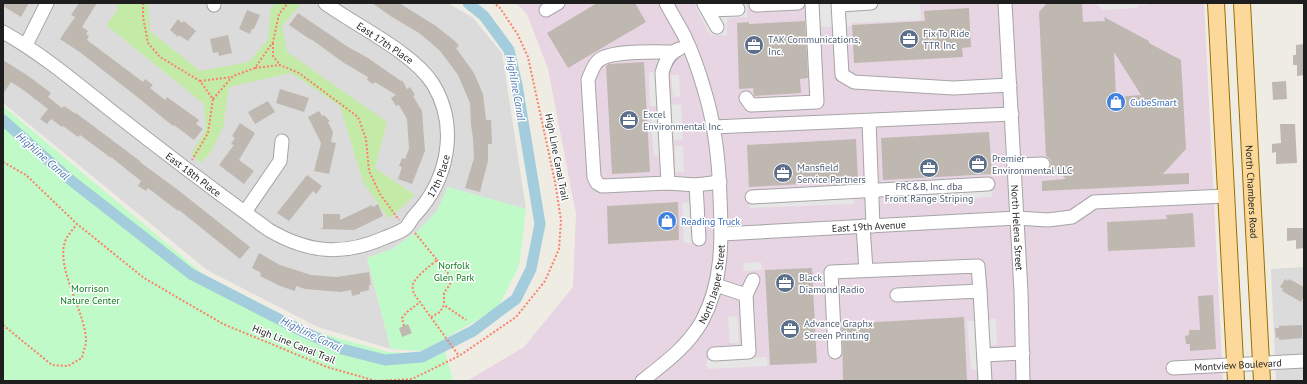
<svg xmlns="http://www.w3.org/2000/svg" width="1307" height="384" viewBox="0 0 1307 384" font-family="'PT Sans',sans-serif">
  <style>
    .residential { fill: #dcdbdb }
    .industrial { fill: #e8d5e3 }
    .grass { fill: #c4eaa8 }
    .park { fill: #bffac8 }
    .parking { fill: #e6e6e6 }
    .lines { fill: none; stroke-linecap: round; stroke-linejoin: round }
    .canal { stroke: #a3ccdd; stroke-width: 11 }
    .building { fill: #bfb8b0; fill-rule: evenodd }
    .minor-casing { stroke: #a5a5a5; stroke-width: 15 }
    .major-casing { stroke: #976f00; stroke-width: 18 }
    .path { stroke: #fb8168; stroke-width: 2; stroke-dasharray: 2 2; stroke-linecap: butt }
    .minor { stroke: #fff; stroke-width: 13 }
    .major { stroke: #fcd99b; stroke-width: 16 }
    .labels { text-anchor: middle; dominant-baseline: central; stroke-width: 3; stroke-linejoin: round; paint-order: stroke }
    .service-label { font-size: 10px; fill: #4e5e75; stroke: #fff; text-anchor: start }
    .street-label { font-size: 10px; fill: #1e1e1e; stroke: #fff }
    .shop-label { font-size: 10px; fill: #366cbe; stroke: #fff; text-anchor: start }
    .park-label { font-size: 10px; fill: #0a7d1c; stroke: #fff }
    .water-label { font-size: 11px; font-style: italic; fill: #4975ae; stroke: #fff }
  </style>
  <rect width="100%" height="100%" fill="#efece3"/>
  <path class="residential" d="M3,3h445l25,15 29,35 24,156 -78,-22 -11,24 -18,19 -27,19 -25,9 24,91 -73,-22 -111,-57 -204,-167z
    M1304,267v114h-28l-5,-112z"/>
  <path class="industrial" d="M516,3h688l19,378h-756l57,-34 49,-60 3,-73 -28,-145 -21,-55z"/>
  <path class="grass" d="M118,3h30l2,28 50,40 49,-9 19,-23 3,-31 5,-5h24l1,1 -19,22 5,26 100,70 -12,46 40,27 -26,24 -26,-37 -23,-76 -49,-33 -62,14 -6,40 -13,26 -9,10 -10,-8 15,-26 -2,-25 -98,-79 11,-14z"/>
  <path class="park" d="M3,106l200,168 113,58 72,20 35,2 20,-11 10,38h-450z
    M448,187l78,22 -7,57 -21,42 -75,43 -32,-2 -24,-91 25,-9 27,-19 18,-19z"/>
  <path class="parking" d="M696,3h51v14l-20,1v17h-17l-15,-29z
    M818,3h102l1,17 -69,3 -1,3 -31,1z
    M1095,3h52v2h-8l-3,3 -33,2z
    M649,72h8l3,34h-10z
    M671,75h8l1,21 -7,1z
    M681,104l2,36h-9l-3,-35z
    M650,113h10l2,43h-8z
    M675,146h8l1,26h-9z
    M991,189l1,8 -109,5 -1,-8z
    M854,197v7l-104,4 -1,-8z
    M690,202l3,41h-9l-2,-40z
    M761,262l1,8 -18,1 -1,-8z
    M737,316l2,27h-9l-2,-26z
    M987,319h9l1,26h-9z
    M967,321h10l3,49h-9z
    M767,357v9l-60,3 -1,-9z"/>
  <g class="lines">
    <path class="canal" d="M3,120l65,58 123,96 113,58 38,17 43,11 37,-3 51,-26 43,-32 15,-30 9,-45 -23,-139 -8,-35 -25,-34 -16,-13"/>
  </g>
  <path class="building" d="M3,3h26l-8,14 -18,-11z
    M79,3h18l-15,24 6,4 -2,3 3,2 -2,4 56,42 2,-3 8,6 -3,3 15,12 2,-3 32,23 -3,4 7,5 -9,11 -20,-15 -1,1 -10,-8 -22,-18 -60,-47 -21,-14 15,-22 -4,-2z
    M372,3h27l37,23 20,16 3,4 -3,2 18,25 9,21 3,26h5l1,24h-4v17l-8,31 -15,-4 9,-30 -1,-20 -2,-13 -1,-22 -12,-28 -17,-23 -11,-10 -11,-9 -27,-16z
    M597,3h38l11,19 -78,46 -21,-35z
    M1047,3h35l1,19 22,-1 -1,-4 45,24v2l32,17 5,89 -23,25 26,-1v11l-147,7v-10l24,-2 -15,-14 -1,-6 -4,-3 -7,-144zM1114,52l27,43 -25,2z
    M969,8l2,39 -9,1 1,9 -109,6 -2,-38 73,-4 -1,-10z
    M247,10l13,5 -6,14h-2l-2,5 -11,-5z
    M298,13l50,34 20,11 33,23 1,-1 5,9 3,-2 5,8 -2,1 9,15 3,40 -13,33 -14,-5 4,-12 -3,-1 3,-8 3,1 4,-10 -2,-30 -8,-14 -3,1 -5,-8 5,-3 -21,-13 -2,2 -6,-4 1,-3 -24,-14 -33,-24v1l-22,-15z
    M178,19l4,4 2,-2 12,10 -8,10 -9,-6 -1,2 -8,-7z
    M805,21l3,57 -8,1 1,14 -47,3 -1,-8 -14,1 -2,-66 12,-1v2z
    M228,35l4,18 -13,3 -1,-4 -5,1 -3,-14z
    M1304,44v31l-7,1v-11h-4v-10h3v-10z
    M3,60l24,15 24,18 -3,4 14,11 2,-2 12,8v-1l64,48v1l38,28 72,57 -10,12 -61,-49 -1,1 -30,-23 -2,3 -8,-5 3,-5 -30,-24v1l-31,-23 -2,2 -15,-11 -1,1 -11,-8 -4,5 -7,-5 8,-10 -26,-20 -11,-7 -8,12z
    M644,62l6,110 -38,2 -6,-108 3,-2z
    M1286,81l1,18 -14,1 -1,-18z
    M280,89l29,9 -5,14 -28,-9z
    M268,101l7,11 -20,12 -7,-12z
    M319,111l3,5 2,-1 6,6 -2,1 5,10 -2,10 5,1 -7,31 -15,-3 7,-28 -13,-26z
    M240,123l15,10 -16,27 15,11 -10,13 -25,-19 15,-20 -3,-1 4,-6 -3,-2z
    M1280,124h15l2,39 -21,1v-12l-4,1v-9l9,-1z
    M989,132l3,42 -109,6 -2,-42z
    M856,139l2,42 -109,6 -2,-42z
    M307,175l15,11 -6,8 -3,-3 -24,30 -12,-8z
    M678,202l1,38 -71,4 -1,-38z
    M378,204l5,12 -29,14 -35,-1 4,-1v-14h17v6l32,-15 1,2z
    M1193,213l2,34 -87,4 -1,-29 60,-3 -1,-4z
    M1287,228h17v20l-8,1v-9l-9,1z
    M259,253l21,12 31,10 26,2 32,-5 2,13h-2v5l-9,2v2l-8,2 -1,-6 -10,2 -36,-3 -9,-3 -1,5 -15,-5 -20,-10 1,-3 -9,-5z
    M812,268l5,95 -47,2 -5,-95z
    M1285,279l3,2 1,-2 15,8v9l-3,6 -19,-11 1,-2 -3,-2z
    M1213,295l3,54 -26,2v-7h-4l-1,-8 4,-1v-5h11l-2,-34z
    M964,317l3,64h-124l-1,-57z
    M408,324l4,9 -10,4 -3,-9z
    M1302,325v13l-23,2v-3l-3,1 -1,-10h4v-2z"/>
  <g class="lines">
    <defs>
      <g id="minor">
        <path d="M214,3v2"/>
        <path d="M838,3l4,72 12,7 99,6 57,-3"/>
        <path id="s1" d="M1005,3l16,289 2,89"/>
        <path d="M704,4l13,23"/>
        <path d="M756,5l42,-2"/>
        <path d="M839,5l32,-2"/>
        <path d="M546,10l12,-7"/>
        <path d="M708,10l30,-1"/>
        <path id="s2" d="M3,32c39,22 71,49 106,77 52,41 106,82 160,121 39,23 74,26 115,8 7,-3 14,-5 20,-9 4,-2 7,-10 11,-14 33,-35 44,-88 18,-131 -20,-32 -77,-58 -108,-81"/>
        <path d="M26,45l21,-42"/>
        <path d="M673,52c-17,0 -61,-2 -74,8 -6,5 -8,13 -11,20l6,97 3,6 5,3 66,-3 28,2 24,-3"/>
        <path d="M746,98l5,7 66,-3 -5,-99"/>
        <path d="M869,121l4,105"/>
        <path d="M713,127l299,-13"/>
        <path d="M1014,165l29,-1"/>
        <path d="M668,183l-6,-110c3,-11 7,-20 17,-24"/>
        <path d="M696,185l3,54"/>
        <path d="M752,197l236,-13"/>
        <path d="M245,212l35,-51 2,-20"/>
        <path d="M863,226l3,44"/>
        <path id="s3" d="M722,234l295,-16 31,2 24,-3 22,-15 132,-6"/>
        <path d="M746,295l7,-15"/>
        <path d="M897,295l83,-4 5,90"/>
        <path d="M835,352l-4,-80 147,-6 2,25"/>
        <path d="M714,354l35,-2 -3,-57 -30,-10"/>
        <path d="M984,355l39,-2"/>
        <path id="s4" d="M1173,368l131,-7"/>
        <path id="s5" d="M642,381c23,-18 46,-35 60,-60 21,-39 20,-82 18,-124 -1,-37 -5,-73 -16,-108 -5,-18 -12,-37 -20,-54 -6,-11 -12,-21 -18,-32"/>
      </g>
      <g id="major">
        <path d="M1216,3l20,378"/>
        <path id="s6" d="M1242,3l20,378"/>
      </g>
    </defs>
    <use href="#minor" class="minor-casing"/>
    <use href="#major" class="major-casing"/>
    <path class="path" d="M143,3v14l5,26 12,14 40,24 13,18 -5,34 -16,27
      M273,43v13l7,9
      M255,68l25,-3 19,8 59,44 8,22 3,32 11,23 19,26
      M200,81l32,-4
      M213,99l20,-23 22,-8 18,-26 6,-28 9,-11
      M3,162l23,13 51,49 67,54 79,46 104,43 49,14 36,-2 47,-23 57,-39 29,-36 14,-32 2,-29 -6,-38 -27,-125 -10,-22 -18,-27 -6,-5
      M415,233l22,27c-7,6 -21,16 -24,24 -1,3 0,7 1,10l45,62
      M437,260l14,17v5l-2,4 -5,7v12
      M431,317l9,-5 4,-7 22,15
      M3,325l49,40 16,1 14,-8c1,-6 4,-12 4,-18 -1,-30 -32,-73 -20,-101 3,-5 7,-10 11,-15
      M404,326l-2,-8 5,-6 13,-10"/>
    <use href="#minor" class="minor"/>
    <use href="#major" class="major"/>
  </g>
  <defs>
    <symbol id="office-disc" viewBox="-11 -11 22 22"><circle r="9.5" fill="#5c6f8a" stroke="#fff"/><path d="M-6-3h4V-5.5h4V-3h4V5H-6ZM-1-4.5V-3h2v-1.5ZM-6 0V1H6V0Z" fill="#fff"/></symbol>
    <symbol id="shop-disc" viewBox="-11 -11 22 22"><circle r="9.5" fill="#3f7fe0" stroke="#fff"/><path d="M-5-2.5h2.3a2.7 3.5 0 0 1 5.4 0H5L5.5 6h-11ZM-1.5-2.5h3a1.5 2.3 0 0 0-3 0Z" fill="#fff"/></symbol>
  </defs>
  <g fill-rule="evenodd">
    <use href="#office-disc" x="898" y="28" width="22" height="22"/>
    <use href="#office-disc" x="743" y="34" width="22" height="22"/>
    <use href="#shop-disc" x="1105" y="91" width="22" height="22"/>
    <use href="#office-disc" x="618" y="109" width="22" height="22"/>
    <use href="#office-disc" x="967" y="153" width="22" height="22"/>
    <use href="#office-disc" x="918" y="157" width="22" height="22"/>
    <use href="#office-disc" x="772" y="162" width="22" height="22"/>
    <use href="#shop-disc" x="656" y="210" width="22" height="22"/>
    <use href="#office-disc" x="774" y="272" width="22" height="22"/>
    <use href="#office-disc" x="779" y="318" width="22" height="22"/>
  </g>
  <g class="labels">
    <g class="service-label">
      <text x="923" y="33">Fix To Ride<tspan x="923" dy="12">TTR Inc</tspan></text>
      <text x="768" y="39">TAK Communications,<tspan x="768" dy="12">Inc.</tspan></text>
      <text x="643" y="114">Excel<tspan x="643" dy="12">Environmental Inc.</tspan></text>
      <text x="992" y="158">Premier<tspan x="992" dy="12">Environmental LLC</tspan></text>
      <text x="797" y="167">Mansfield<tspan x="797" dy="12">Service Partners</tspan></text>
      <text x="929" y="186" text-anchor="middle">FRC&amp;B, Inc. dba<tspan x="929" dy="12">Front Range Striping</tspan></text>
      <text x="799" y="277">Black<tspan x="799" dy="12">Diamond Radio</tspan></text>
      <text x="804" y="323">Advance Graphx<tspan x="804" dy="12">Screen Printing</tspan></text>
    </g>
    <g class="street-label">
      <text transform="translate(385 43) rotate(34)">East 17th Place</text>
      <text transform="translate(557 157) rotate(79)">High Line Canal Trail</text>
      <text stroke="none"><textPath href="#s2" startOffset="238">East 18th Place</textPath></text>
      <text stroke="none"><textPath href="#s2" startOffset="538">17th Place</textPath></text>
      <text stroke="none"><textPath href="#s6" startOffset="189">North Chambers Road</textPath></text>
      <text stroke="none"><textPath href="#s3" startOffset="147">East 19th Avenue</textPath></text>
      <text stroke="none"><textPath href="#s1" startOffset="225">North Helena Street</textPath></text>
      <text stroke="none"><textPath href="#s5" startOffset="124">North Jasper Street</textPath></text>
      <text transform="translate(294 344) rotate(22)">High Line Canal Trail</text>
      <text stroke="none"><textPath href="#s4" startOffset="65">Montview Boulevard</textPath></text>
    </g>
    <g class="shop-label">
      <text x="1130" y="102">CubeSmart</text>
      <text x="681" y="221">Reading Truck</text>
    </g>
    <g class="park-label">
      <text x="454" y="265">Norfolk<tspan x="454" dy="12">Glen Park</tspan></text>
      <text x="90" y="288">Morrison<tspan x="90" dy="12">Nature Center</tspan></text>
    </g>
    <g class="water-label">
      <text transform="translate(516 88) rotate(80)">Highline Canal</text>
      <text transform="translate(43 156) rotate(41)">Highline Canal</text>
      <text transform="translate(311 334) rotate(26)">Highline Canal</text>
    </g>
  </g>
  <rect width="1307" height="384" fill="none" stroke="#1e1e1e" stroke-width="8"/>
</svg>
